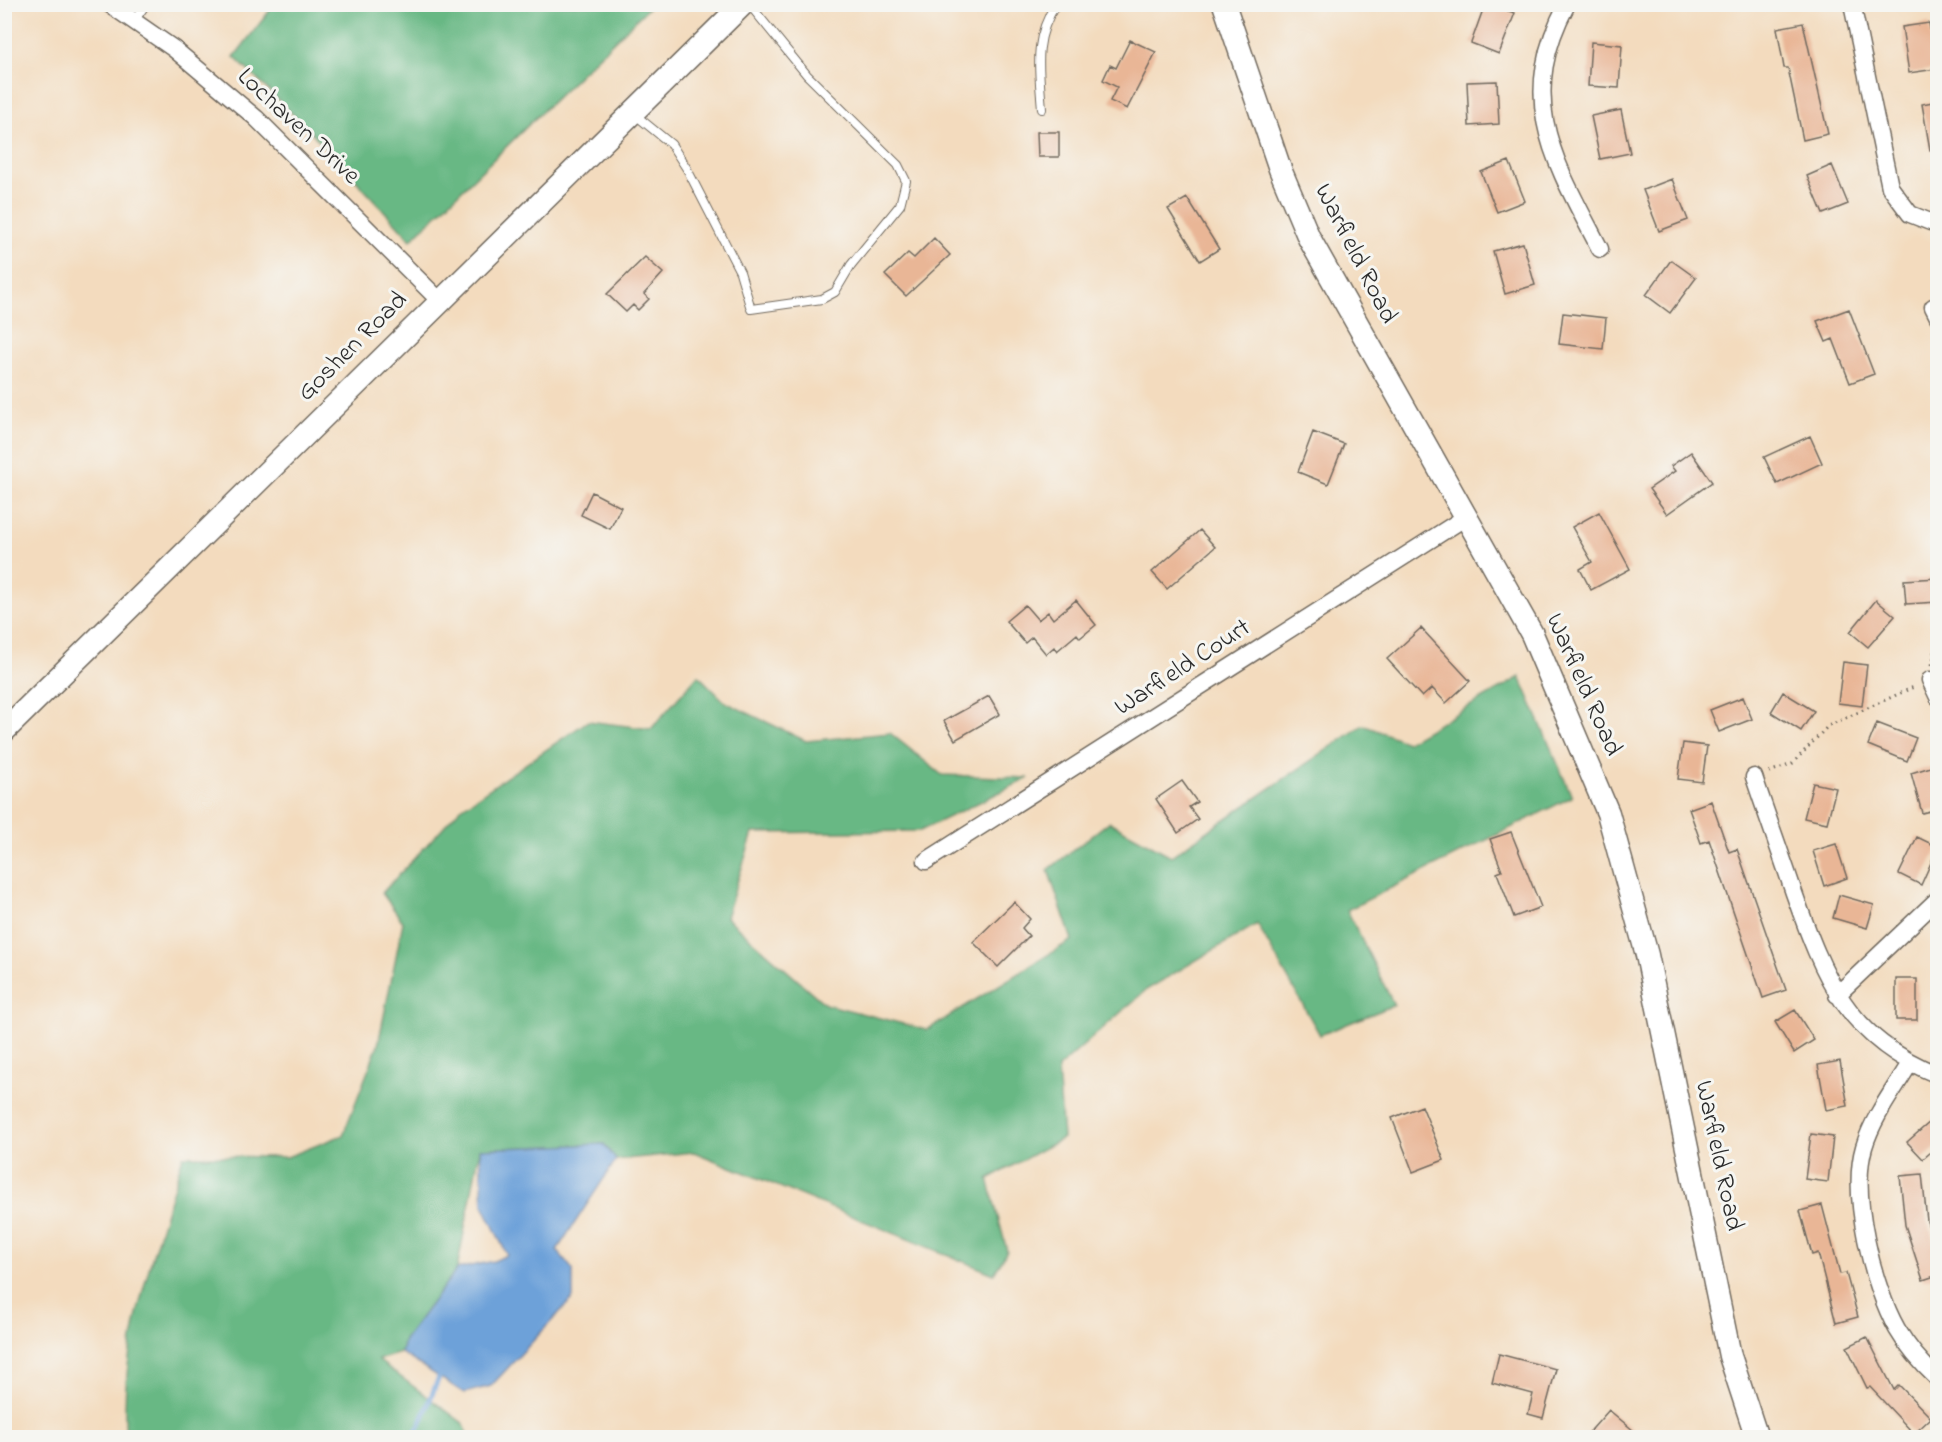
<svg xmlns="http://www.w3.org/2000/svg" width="1942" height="1442" viewBox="0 0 1942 1442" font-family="'Indie Flower',sans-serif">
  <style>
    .forest { fill: #68b884; stroke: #4a7258; stroke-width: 1.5 }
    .water { fill: #6da1d9; stroke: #4c6682; stroke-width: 1.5 }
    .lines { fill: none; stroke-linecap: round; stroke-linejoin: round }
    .stream { stroke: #6da1d9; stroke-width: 5 }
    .building { fill: #e9b696 }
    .lane-casing { stroke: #71695e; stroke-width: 10 }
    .street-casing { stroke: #71695e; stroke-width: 19 }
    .secondary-casing { stroke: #71695e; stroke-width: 25 }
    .path { stroke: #71695e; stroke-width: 3; stroke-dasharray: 1.5 4.5; stroke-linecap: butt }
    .lane { stroke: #fff; stroke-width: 8 }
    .street { stroke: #fff; stroke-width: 16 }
    .secondary { stroke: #fff; stroke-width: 22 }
    .labels { text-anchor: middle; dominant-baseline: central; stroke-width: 6; stroke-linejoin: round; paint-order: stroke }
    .street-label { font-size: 26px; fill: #2b2b2b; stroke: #f6f6f2 }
  </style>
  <rect width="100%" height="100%" fill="#f6f6f2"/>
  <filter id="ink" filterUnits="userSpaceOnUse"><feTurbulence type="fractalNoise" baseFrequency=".0167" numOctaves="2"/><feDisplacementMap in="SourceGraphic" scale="12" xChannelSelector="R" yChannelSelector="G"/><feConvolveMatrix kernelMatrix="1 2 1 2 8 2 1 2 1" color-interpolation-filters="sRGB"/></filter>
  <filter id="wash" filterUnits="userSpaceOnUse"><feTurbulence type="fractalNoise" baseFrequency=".008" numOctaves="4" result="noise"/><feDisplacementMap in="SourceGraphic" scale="24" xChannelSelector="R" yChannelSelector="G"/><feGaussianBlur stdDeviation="1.35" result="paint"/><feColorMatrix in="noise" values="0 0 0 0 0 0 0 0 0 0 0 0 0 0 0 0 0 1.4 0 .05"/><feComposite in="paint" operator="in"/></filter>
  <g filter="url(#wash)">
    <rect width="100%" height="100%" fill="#f3dbbe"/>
    <path class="forest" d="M274,5v-1l377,1 -240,235 -101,-109 -76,-74z
      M698,675l27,27 81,39 84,-8 52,42 87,3 -109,53 -167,2 -27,84 99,87 102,26 145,-90 -24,-70 61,-48 62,34 192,-131 44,17 113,-65 52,120 -225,113 47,95 -74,30 -63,-111 -111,66 -88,78 5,70 -75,41 19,72 -13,23 -300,-122 -78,8 -12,-16 -124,5 -23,120 -53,71 -3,13 -23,7 86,64 5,13 -343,1c-8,-97 31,-191 57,-282l104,1 56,-22 35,-90 25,-123 -21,-29 78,-84 128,-88 63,8z"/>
    <path class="water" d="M604,1144l12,16 -59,90 16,20v28l-82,88 -27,7 -63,-40 3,-13 53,-71 37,-8 13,-6 -24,-50 -3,-56z"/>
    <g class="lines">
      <path class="stream" d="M411,1438l9,-13 19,-48"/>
    </g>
    <g id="blocks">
      <path class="building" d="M1485,4l30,9 -16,41 -28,-11z
        M1803,23l25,111 -25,6 -15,-72h-4l-7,-40z
        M1929,23l7,46 -27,4 -7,-46z
        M1130,40l26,12 -29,57 -17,-8 7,-14 -14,-7 7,-15 6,3z
        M1591,42l31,3 -3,43 -31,-2z
        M1497,81l2,43 -30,2 -2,-44z
        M1938,101v48l-8,1 -8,-46z
        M1621,110l9,43 -30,6 -9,-43z
        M1037,132h22v25h-21z
        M1509,161l16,40 -28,11 -16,-40z
        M1832,165l16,39 -25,10 -16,-38z
        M1672,179l16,41 -29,11 -16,-41z
        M1187,198l32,51 -19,12 -32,-52z
        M934,238l16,17 -44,41 -21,-21 23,-22 6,5z
        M1523,243l12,42 -30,9 -12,-43z
        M645,257l18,16 -19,21 5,5 -11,11 -5,-5 -7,7 -19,-18z
        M1671,260l25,18 -26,35 -24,-18z
        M1849,309l25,65 -24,9 -17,-44 -7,3 -9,-21z
        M1563,313l43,5 -3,31 -44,-5z
        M1313,432l31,12 -16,40 -30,-12z
        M1810,436l12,27 -45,21 -13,-27z
        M1691,452l21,30 -45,32 -18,-25 26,-18 -4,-5z
        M592,492l29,15 -11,22 -29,-14z
        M1599,512l31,57 -39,21 -11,-21 12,-7 -20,-35z
        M1200,530l15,17 -48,42 -15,-17z
        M1938,578v24l-32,2 -2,-24z
        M1076,600l20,25 -16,13 -3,-4 -20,17 -3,-4 -8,7 -14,-17 -7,6 -19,-22 19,-16 13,15 10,-8 5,7z
        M1876,600l19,16 -27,31 -18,-15z
        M1421,628l49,53 -24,22 -14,-15 -10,9 -35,-38z
        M1843,662l24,3 -5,41 -24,-3z
        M1783,692l31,19 -13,20 -30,-19z
        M989,696l11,18 -45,26 -11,-19z
        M1743,697l9,22 -33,13 -9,-22z
        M1877,723l39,15 -9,23 -39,-16z
        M1683,743l24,3 -5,36 -24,-3z
        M1934,766l4,14v29l-16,4 -11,-40z
        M1182,781l15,21 -8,5 9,12 -20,14 -22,-34z
        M1813,783l23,5 -9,35 -23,-5z
        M1711,801l18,51 8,-3 49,141 -23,8 -54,-158 -8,3 -12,-34z
        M1511,832l30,75 -27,10 -17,-44 5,-2 -12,-32z
        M1917,837l21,10 -17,38 -22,-11z
        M1836,844l11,34 -23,8 -11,-35z
        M1839,895l35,10 -7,23 -34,-10z
        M1014,902l16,17 -8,9 7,8 -31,31 -25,-25z
        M1896,979h21v41h-21z
        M1795,1010l19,30 -20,13 -19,-31z
        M1840,1061l8,45 -22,4 -8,-45z
        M1422,1106l22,54 -31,12 -21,-54z
        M1938,1115v31l-15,13 -16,-17z
        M1811,1134l22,3 -5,45 -23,-3z
        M1922,1174l5,47 11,32v22l-15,5 -18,-55 -5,-49z
        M1822,1205l18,69 6,-1 12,44 -22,6 -18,-70 -6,2 -12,-44z
        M1867,1337l27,53 5,-5 32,33 -17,16 -44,-47 -3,1 -20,-41z
        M1499,1354l57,15 -13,49 -15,-4 5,-20 -41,-11z
        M1609,1410l32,27h-56z"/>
    </g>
  </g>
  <g filter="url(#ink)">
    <use href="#blocks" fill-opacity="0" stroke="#71695e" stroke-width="1.5"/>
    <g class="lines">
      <defs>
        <path id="lane" d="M134,21l12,-17
          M1042,109c-3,-40 -9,-70 14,-105
          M633,113l38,31 16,25 53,103 11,37 71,-10 13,-7 16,-27 49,-60 6,-24 -8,-16 -91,-90 -58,-71"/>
        <path id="street" d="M109,4l65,45 82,69 184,183
          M1567,4c-52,97 -12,158 33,245
          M1852,4l38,183 20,27 28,11
          M1933,307l5,10
          M1930,680l8,17
          M1754,777c13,39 27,77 40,116 30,85 54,146 144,182
          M926,861l540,-344
          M1837,995l101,-96
          M1910,1063c-16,27 -37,54 -46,84 -14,47 9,140 33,182 11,19 25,35 41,50"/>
        <path id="secondary" d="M1224,4l56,165 29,69 223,396 76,179 39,142 83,401 27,82
          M4,731l739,-727"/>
      </defs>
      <use href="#lane" class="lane-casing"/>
      <use href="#street" class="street-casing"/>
      <use href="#secondary" class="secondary-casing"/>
      <path class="path" d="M1932,665l6,-27
        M1769,772l23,-8 36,-38 88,-40"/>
      <use href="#lane" class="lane"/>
      <use href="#street" class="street"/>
      <use href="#secondary" class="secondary"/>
    </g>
  </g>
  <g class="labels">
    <g class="street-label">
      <text transform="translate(298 127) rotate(43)">Lochaven Drive</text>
      <text transform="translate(1355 254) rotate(63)">Warfield Road</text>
      <text transform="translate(353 347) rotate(-45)">Goshen Road</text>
      <text transform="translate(1183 668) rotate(-33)">Warfield Court</text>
      <text transform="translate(1583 685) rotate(66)">Warfield Road</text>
      <text transform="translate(1718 1156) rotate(78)">Warfield Road</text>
    </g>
  </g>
  <rect width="1942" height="1442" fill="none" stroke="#f6f6f2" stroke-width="24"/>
</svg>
